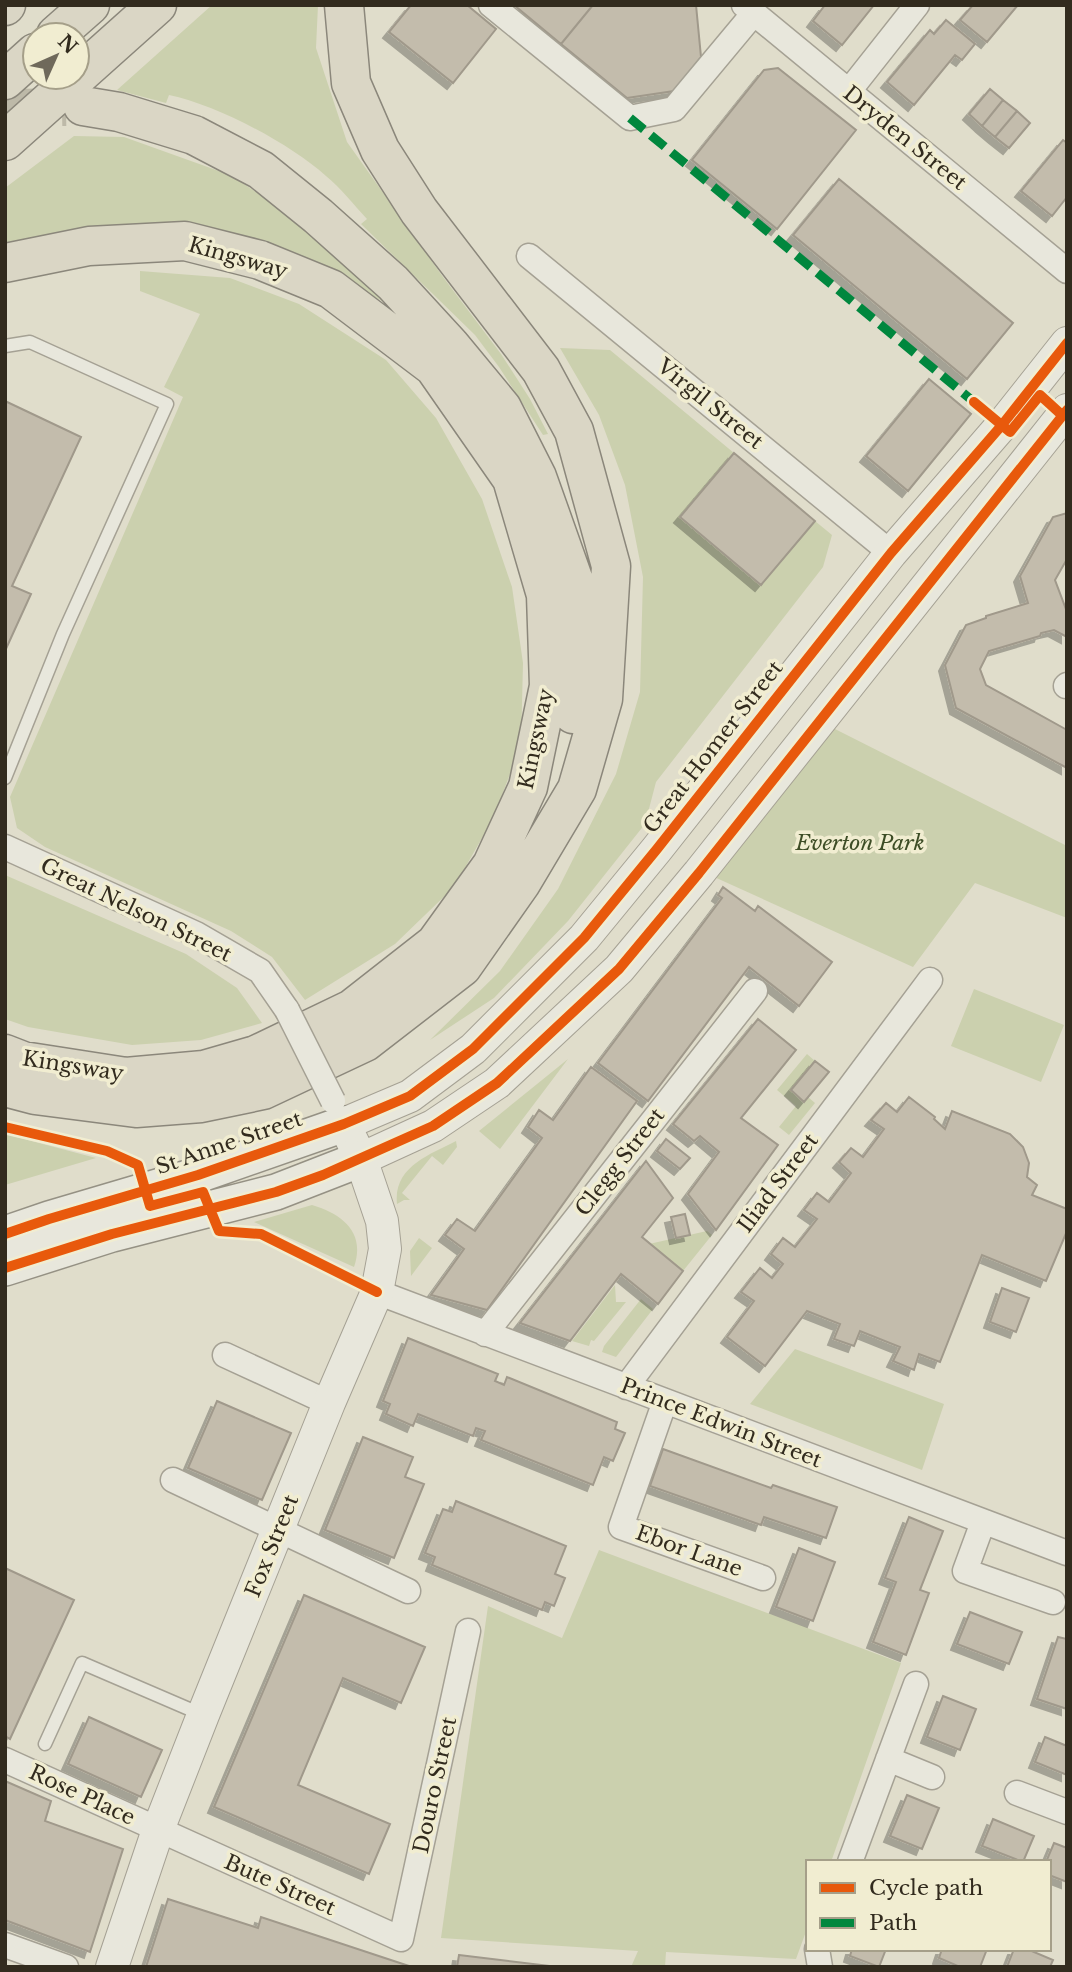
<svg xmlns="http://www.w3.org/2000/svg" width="1072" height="1972" viewBox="0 0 1072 1972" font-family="'Libre Baskerville',serif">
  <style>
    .green { fill: #cbd0ae }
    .building { fill: #c3bcac; stroke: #a0998b; stroke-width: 2; filter: url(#shadow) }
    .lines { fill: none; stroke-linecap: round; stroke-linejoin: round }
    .trunk-tunnel { stroke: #bdb9a8; stroke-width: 38; stroke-dasharray: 38 19; stroke-linecap: butt }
    .service-casing { stroke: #a5a194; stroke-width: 15 }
    .minor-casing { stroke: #a5a194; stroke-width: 27 }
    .tertiary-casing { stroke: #a5a194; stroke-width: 34 }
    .secondary-casing { stroke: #959184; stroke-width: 38 }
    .trunk-casing { stroke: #8b877b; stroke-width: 41 }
    .service { stroke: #e8e7dc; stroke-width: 12 }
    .minor { stroke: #e8e7dc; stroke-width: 24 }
    .tertiary { stroke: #e8e7dc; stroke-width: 32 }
    .secondary { stroke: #e8e7dc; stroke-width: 35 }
    .trunk { stroke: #dad6c5; stroke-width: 38 }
    .minor-bridge-casing { stroke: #a5a194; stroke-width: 27; stroke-linecap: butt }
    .minor-bridge { stroke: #e8e7dc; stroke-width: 24 }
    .quiet { stroke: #00873e; stroke-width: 9; stroke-dasharray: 18 9; stroke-linecap: butt }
    .cycleway-casing { stroke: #f1edd1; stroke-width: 15 }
    .cycleway { stroke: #e8590c; stroke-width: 10 }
    .labels { text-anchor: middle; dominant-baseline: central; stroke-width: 7; stroke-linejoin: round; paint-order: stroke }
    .street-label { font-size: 21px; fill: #322b1e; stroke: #f1edd1 }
    .park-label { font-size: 21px; font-style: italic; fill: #3d4d26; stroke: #f1edd1 }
  </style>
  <defs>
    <filter id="shadow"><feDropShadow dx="-6" dy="6" stdDeviation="0" flood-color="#0004"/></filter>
  </defs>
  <rect width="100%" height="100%" fill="#e0ddcb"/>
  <path class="green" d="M212,5h106l-2,43 31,94 96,135 58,77 29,45 18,35 -5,1 -44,-68 -24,-32 -114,-111 6,-5c-14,-15 -26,-31 -41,-43 -37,-33 -109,-71 -157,-81l-3,8 -49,-13z
    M74,136l50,1 106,38 72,47 88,83 -100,-52 -285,-3v-62z
    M140,271l90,7 69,26 87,56 50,58 46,81 30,88 11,76 -2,81 -27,73 -40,70 -59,57 -90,56 -33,-43 -41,-26 -186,-84 -28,-19 -7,-31 173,-400 -19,-10 36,-73 -60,-23z
    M560,348l50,2 124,103 -53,64 80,68 54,-64 17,14 -9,32 -167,215 -11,42 -77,97 -74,77 -64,42 70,-69 58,-82 58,-115 24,-82 3,-115 -18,-92 -26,-70z
    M833,728l234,118v72l-92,-35 -62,84 -201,-91z
    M5,875l181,79 51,34 25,35 -61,17 -69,5 -104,-18 -23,-8z
    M974,989l90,36 -23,57 -90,-36z
    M807,1054l8,7 -24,29 13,12 4,-5 7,6 -26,32 -10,-8 17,-21 -19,-16z
    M568,1059l-68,90 -21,-18z
    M5,1134l91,24 -91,27z
    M456,1141l1,6 -14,18 -11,-9 -30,37 8,7h-6l-7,4c-4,-37 32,-49 59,-63z
    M312,1205c30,9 54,27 42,62l-100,-45z
    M707,1231l5,4 -29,36 -34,-27z
    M419,1238l13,10 -21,28 -1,-25z
    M615,1285l1,17h10l-32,39 -3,-1 -2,6 -17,-5z
    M641,1299l12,10 -37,48 -14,-5 2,-6z
    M795,1349l149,55 -22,66 -172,-66z
    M599,1550l302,113 -70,199h-23v64l-12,33 -130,-7 -1,15h-34l7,-16 -197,-13 47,-332 74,32z"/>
  <path class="building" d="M411,5h56l29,24 -43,54 -64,-51z
    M514,5h79l-32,39z
    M593,5h103l5,52 -27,34 -47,7 -66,-54z
    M825,5h49l-32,40 -29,-24z
    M973,5h45l-31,37 -27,-22z
    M946,20l29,24 -13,16 -7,-5 -41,50 -27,-23 43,-52 4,4z
    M778,68l78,62 -79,99 -85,-69 72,-90z
    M990,89l13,11 -21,26 -13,-12z
    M1003,100l14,11 -22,26 -13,-11z
    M1017,111l13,12 -21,25 -14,-11z
    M1063,140l4,3v54l-15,19 -31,-25z
    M839,179l174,144 -46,56 -174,-144z
    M929,379l42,35 -63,77 -42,-35z
    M5,401l76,36 -69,149 19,8 -26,57z
    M734,453l81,68 -54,64 -81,-68z
    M1067,513v46l-12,21 12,32v25l-13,-7 -13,3 -1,3 -51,15 -9,18 6,16 81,45v38l-111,-60 -11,-43 21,-40 20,-7v-2l42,-13 -8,-27 33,-59z
    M723,887l32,24 3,-5 74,56 -33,44 -50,-39 -101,134 -50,-38 124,-165 -4,-3z
    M758,1019l38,31 -55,68 37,27 -62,85 -28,-36 31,-42 -19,-16 -6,5 -21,-17z
    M815,1061l14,11 -25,30 -13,-12z
    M591,1067l46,34 -150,209 -56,-15 33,-46 -19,-14 12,-16 18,12 67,-93 -14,-11 11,-17 14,10z
    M909,1097l26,20 -1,2 11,10 7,-18 58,23 13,13 6,16 -2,14 10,8 -5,10 35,14v22l-21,50 -64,-26 -42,107 -21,-8 -5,16 -21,-9 7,-14 -40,-16 -6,15 -20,-7 6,-15 -33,-13 -42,55 -38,-29 27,-36 -13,-9 19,-24 12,10 11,-14 -12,-10 12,-16 12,9 22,-28 -13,-9 13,-17 12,9 22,-29 -12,-11 12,-14 12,9 21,-28 -13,-9 15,-17 11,9z
    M666,1139l24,19 -10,11 -23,-18z
    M646,1161l27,37 -31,39 41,34 -25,33 -37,-30 -51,67 -50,-18z
    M685,1214l5,21 -14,3 -5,-21z
    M1002,1288l27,10 -13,34 -26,-10z
    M408,1338l90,36 -3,7 9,4 3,-8 110,45 -2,7 10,4 -12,28 -9,-4 -11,28 -112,-45 4,-9 -9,-3 -3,8 -55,-22 -5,12 -27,-12 4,-10 -7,-3z
    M217,1401l74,32 -29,67 -74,-32z
    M363,1437l50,20 -8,20 19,7 -30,74 -69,-28z
    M663,1449l108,39 2,-3 64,22 -11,31 -62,-21 -3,8 -111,-39z
    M456,1501l110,45 -11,28 10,4 -11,28 -9,-4 -3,8 -110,-45 3,-8 -10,-4 18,-44 9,3z
    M909,1517l34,14 -23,59 9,3 -23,62 -33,-13 23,-60 -11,-4z
    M799,1548l36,14 -22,59 -37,-14z
    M5,1568l69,32 -64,139 -5,-3z
    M304,1595l121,52 -24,56 -58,-25 -45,107 92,39 -21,50 -155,-67z
    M970,1612l52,20 -13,32 -52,-20z
    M1058,1637l9,2v70l-30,-10z
    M943,1696l33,13 -16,41 -33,-13z
    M89,1717l73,33 -21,47 -73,-33z
    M1045,1737l22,9v29l-32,-13z
    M5,1781l46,20 -6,20 78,28 -33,103 -85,-32z
    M907,1795l32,13 -17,41 -32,-13z
    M993,1819l41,17 -11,26 -41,-16z
    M1054,1843l13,5v34l-18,-7v-13h-3z
    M168,1899l90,29 3,-11 151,50h-266z
    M852,1949h34l-7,18 -29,-11z
    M942,1949h45l-7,18h-20l-21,-9z
    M1014,1949h13l26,11 -3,7h-43z
    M459,1955l99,12h-101z"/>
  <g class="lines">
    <path class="trunk-tunnel" d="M5,108l61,-1"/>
    <defs>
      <path id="service" d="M5,346l25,-4 137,62 -104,230 -58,144
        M45,1744l37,-81 121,52"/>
      <path id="minor" d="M491,5l139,113 44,-9 80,-96
        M744,5l323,266
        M849,91l68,-86
        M529,256l362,297
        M1066,686l1,-1
        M5,847l191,87 64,37 27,39
        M377,1292l690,261
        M485,1334l270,-343
        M225,1355l104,48
        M626,1387l304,-407
        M665,1401l-44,126 142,51
        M173,1480l235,111
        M983,1522l-18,49 88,31
        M888,1759l44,18
        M5,1760l396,179 67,-308
        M1017,1793l50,19
        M850,1862l66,-178
        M5,1945l61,22
        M817,1949l3,18"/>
      <path id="tertiary" d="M361,1159l72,-33 64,-43 122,-114 80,-96 368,-463
        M112,1967l46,-137 45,-115 126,-312 48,-111 8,-43 -3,-28 -21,-62 -17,-35 66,-28 63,-47 111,-111 73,-89 234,-296 111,-128 65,-82"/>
      <path id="secondary" d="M5,1234l44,-15 149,-44 146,-51
        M5,1268l107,-34 164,-42 85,-33"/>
      <path id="trunk" d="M5,6l1,-1
        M56,35l34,-30
        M5,80l30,-27
        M83,106l36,6 75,23 67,35 57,46 75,67 57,62 52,63 35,69 38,107 4,110 -6,20
        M5,141l152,-136
        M5,263l84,-17 96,-5 75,19 71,29 103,78 78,112 34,116 3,91 -21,101 -36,78 -57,79 -83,65 -96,46 -52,15 -78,7 -103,-16 -18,-7
        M5,1087l30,8 101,13 65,-5 62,-13 102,-48 97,-75 59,-84 56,-94 26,-90 8,-133 -37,-135 -33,-61 -122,-159 -39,-61 -29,-67 -7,-78"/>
    </defs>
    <use href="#service" class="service-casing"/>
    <use href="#minor" class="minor-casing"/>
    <use href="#tertiary" class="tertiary-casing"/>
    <use href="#secondary" class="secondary-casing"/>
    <use href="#trunk" class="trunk-casing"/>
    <use href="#service" class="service"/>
    <use href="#minor" class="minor"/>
    <use href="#tertiary" class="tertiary"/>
    <use href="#secondary" class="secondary"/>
    <use href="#trunk" class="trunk"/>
    <defs>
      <path id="minor-bridge" d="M287,1010l46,91"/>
    </defs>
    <use href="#minor-bridge" class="minor-bridge-casing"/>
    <use href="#minor-bridge" class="minor-bridge"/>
    <path class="quiet" d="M630,118l344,284"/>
    <defs>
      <path id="cycleway" d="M974,402l36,30 30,-37 23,21
        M5,1127l102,24 31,14 12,41 53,-14 16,39 42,3 116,58
        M5,1234l44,-15 149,-44 146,-51 66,-28 63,-47 111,-111 73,-89 234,-296 111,-128 65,-82
        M5,1268l107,-34 164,-42 47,-17 110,-49 64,-43 122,-114 80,-96 368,-463"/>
    </defs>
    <use href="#cycleway" class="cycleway-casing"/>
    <use href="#cycleway" class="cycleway"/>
  </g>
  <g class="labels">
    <g class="street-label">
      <text transform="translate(905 138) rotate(39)">Dryden Street</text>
      <text transform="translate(238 258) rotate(16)">Kingsway</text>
      <text transform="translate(710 404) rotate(39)">Virgil Street</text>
      <text transform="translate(536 739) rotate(-78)">Kingsway</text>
      <text transform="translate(713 747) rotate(-52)">Great Homer Street</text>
      <text transform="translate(136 910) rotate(26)">Great Nelson Street</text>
      <text transform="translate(73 1066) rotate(9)">Kingsway</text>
      <text transform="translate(229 1143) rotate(-19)">St Anne Street</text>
      <text transform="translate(620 1162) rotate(-52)">Clegg Street</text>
      <text transform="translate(778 1183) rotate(-53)">Iliad Street</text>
      <text transform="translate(721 1423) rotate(21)">Prince Edwin Street</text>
      <text transform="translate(272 1546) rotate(-68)">Fox Street</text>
      <text transform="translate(689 1551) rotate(20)">Ebor Lane</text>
      <text transform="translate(435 1785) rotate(-78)">Douro Street</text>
      <text transform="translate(82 1795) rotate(25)">Rose Place</text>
      <text transform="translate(280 1885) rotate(24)">Bute Street</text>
    </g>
    <g class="park-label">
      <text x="860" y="843">Everton Park</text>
    </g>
  </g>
  <rect width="1072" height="1972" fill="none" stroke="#322b1e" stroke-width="14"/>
  <rect x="806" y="1860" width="245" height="91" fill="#f1edd1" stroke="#a59f89" stroke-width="2"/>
  <rect x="820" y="1883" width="35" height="10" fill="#e8590c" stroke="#a59f89" stroke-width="2"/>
  <text x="869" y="1895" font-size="21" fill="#322b1e">Cycle path</text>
  <rect x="820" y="1918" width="35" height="10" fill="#00873e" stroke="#a59f89" stroke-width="2"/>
  <text x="869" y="1930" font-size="21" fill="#322b1e">Path</text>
  <g transform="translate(56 56) rotate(45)"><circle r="33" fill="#f1edd1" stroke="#a59f89" stroke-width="2"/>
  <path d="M0-5L12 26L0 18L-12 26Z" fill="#6f695b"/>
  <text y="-10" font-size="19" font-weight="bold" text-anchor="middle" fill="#322b1e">N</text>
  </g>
</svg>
